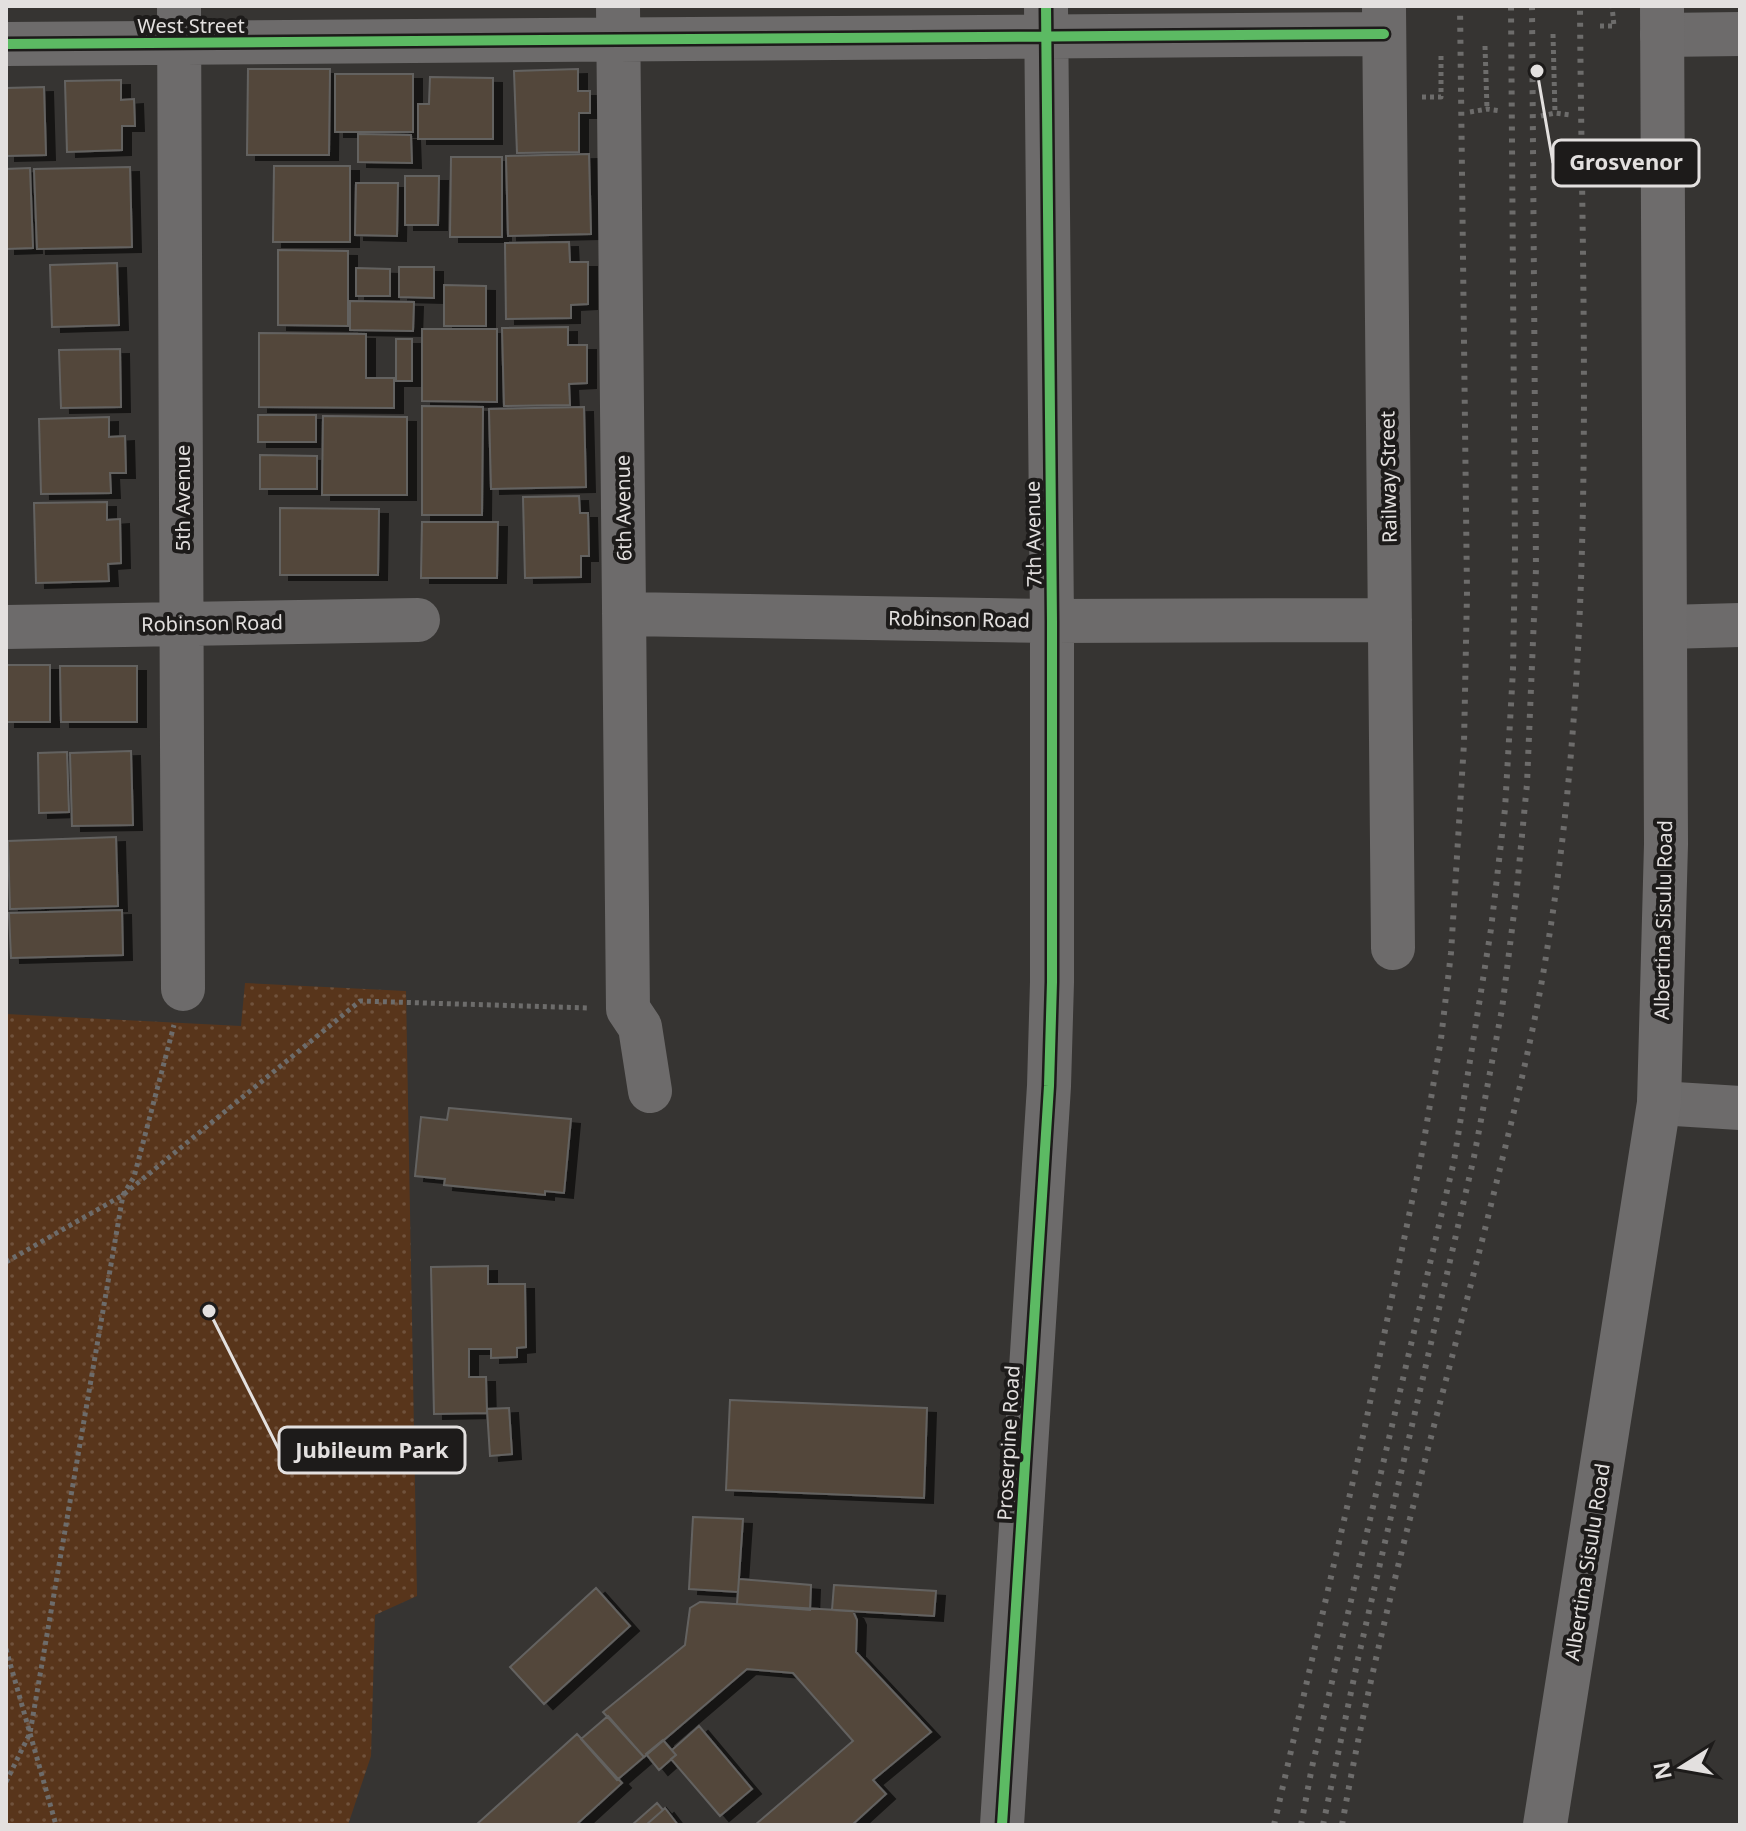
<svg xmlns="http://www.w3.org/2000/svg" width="1746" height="1831" viewBox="0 0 1746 1831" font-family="'Noto Sans',sans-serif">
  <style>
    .park { fill: url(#park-dots) }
    .building { fill: #52473a; stroke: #646261; stroke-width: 2; filter: url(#shadow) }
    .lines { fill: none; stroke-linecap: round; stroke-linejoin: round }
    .path { stroke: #6d6c6b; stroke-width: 5; stroke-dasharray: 4 4; stroke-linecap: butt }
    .minor { stroke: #6d6b6b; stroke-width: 44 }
    .major { stroke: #6e6c6c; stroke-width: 44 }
    .rail { stroke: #6d6c6b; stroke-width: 6; stroke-dasharray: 4 8; stroke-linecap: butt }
    .cycleway-casing { stroke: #1d1b1a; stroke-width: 15 }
    .cycleway { stroke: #5cba63; stroke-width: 10 }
    .labels { text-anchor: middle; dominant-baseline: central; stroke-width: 8; stroke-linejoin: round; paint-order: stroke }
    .street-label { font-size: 20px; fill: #e3e0df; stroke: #1d1b1a }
    .leader { fill: none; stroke: #e3e0df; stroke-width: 3 }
    .callout-dot { fill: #e3e0df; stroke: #1d1b1a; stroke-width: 3 }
    .callout { fill: #1d1b1a; stroke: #e3e0df; stroke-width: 3 }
    .callout-label { font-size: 22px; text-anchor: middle; font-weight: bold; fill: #e3e0df }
  </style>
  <defs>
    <pattern id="park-dots" width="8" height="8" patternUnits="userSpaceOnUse" patternTransform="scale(2)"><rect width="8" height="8" fill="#58351b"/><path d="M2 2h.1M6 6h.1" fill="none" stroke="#70523c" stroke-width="1.8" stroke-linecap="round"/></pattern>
    <filter id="shadow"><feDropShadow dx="9" dy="5" stdDeviation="0" flood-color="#0009"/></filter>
  </defs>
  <rect width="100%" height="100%" fill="#363432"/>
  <path class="park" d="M245,983l161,8 11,605 -42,19 -4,141 -23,69h-342v-811l235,12z"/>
  <path class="building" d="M248,69h82l-1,86h-82z
    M578,69v22h12v22h-11v39l-62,1 -3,-82z
    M335,74h78v58h-78z
    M430,77l63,1v61h-75v-35h11z
    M121,80v20l13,-1 1,27h-13v24l-55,2 -2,-71z
    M44,87l2,68 -40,1v-68z
    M358,134l53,1 1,28 -54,-1z
    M589,154l2,80 -83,2 -2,-80z
    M451,157h51v80h-52z
    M274,166h76v76h-77z
    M130,167l2,80 -95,2 -3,-80z
    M30,168l3,80 -27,1v-80z
    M405,176h34l-1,49h-33z
    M356,183h42l-1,53 -42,-1z
    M569,242l1,20h18v42l-17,1v13l-65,1 -1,-76z
    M278,250l70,1v75l-70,-1z
    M117,263l2,62 -67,2 -2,-62z
    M399,267h35v31l-35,-1z
    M356,268l34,1v27h-34z
    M444,285l42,1v40h-42z
    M350,301l64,1 -1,29 -63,-1z
    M568,327v18h19v38l-18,1 1,21 -66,1 -2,-78z
    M422,329h75v73l-75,-1z
    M259,333l107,1v44h28v30l-135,-1z
    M396,339h16v42h-16z
    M120,349l1,58 -60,1 -2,-58z
    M422,406l61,1 -1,108h-60z
    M584,407l2,80 -95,2 -2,-80z
    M258,415h58v27h-58z
    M323,416l84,1v78h-85z
    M109,417v20l16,-1 1,37h-16l1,20 -70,1 -2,-75z
    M260,455l57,1v33h-57z
    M579,496l1,17h8l1,43h-8v21l-56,1 -2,-81z
    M107,502v18l13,-1 1,44 -13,1 1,17 -73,2 -2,-80z
    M280,508l99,1 -1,66h-98z
    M422,522h76l-1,56h-76z
    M6,665h44v57h-44z
    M60,666h77v56h-76z
    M131,751l2,74 -61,1 -2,-73z
    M67,752l2,60 -30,1 -1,-60z
    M116,837l2,69 -108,3 -2,-68z
    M122,910l1,45 -112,3 -2,-45z
    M449,1108l122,11 -7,74 -19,-2v4l-101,-10 1,-6 -30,-3 6,-59 26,3z
    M488,1266v18h37l1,63 -9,1v9l-26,1v-9h-22v28h17l1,36 -53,1 -3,-147z
    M730,1400l197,8 -3,90 -198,-8z
    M509,1408l3,46 -22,2 -3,-47z
    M693,1517l50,2 -5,73 -49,-3z
    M739,1579l72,6 -1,25 -73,-6z
    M834,1585l102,6 -2,25 -102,-6z
    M596,1588l34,38 -86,78 -34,-37z
    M700,1602l153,9 4,9 -1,32 75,80 -58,48 13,14 -34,31h-97l98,-84 -60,-68 -46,-4 -103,88 -41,-45 82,-67 5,-37z
    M608,1716l36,41 -27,23 -36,-41z
    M699,1726l53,63 -32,27 -49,-57 5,-4 -4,-5z
    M577,1734l45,49 -46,42h-100z
    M663,1740l13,15 -17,15 -13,-16z
    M657,1803l6,7 -17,15h-14z
    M665,1808l13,17h-32l17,-15z"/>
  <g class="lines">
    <path class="path" d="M1600,26h14l-2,-20
      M1553,34l2,79
      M1485,46l2,63
      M1422,97h19v-44
      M1470,112l17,-3 14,2
      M1541,116l14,-3 16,2
      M6,1262l117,-67 237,-194 230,7
      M6,1649l50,176
      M6,1782l24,-49 93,-538 11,-18 40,-152"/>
    <path class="minor" d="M179,6l4,983
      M618,6l10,1003 12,18 10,64
      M1384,7l9,941
      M1662,35l78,-1
      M6,44l1378,-10
      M624,614l428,7 338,-1
      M6,627l412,-7
      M1666,627l74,-2
      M1659,1103l81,5
      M1002,1825l47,-739 3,-104v-361l-6,-615"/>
    <path class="major" d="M1545,1825l114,-722 7,-259 -4,-838"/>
    <path class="rail" d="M1274,1825l85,-370 62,-297 20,-119 10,-86 13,-210 3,-150 -7,-587
      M1301,1825l11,-58 142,-606 37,-232 14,-120 8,-139 2,-118 -4,-546
      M1323,1825l35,-166 116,-502 28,-148 14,-112 11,-113 9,-215 -4,-563
      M1342,1825c36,-204 95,-404 145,-604 22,-90 46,-180 60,-271 51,-312 35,-630 33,-944"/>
    <defs>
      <path id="cycleway" d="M6,44l1378,-10
        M1002,1825l47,-739 3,-104v-361l-6,-615"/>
    </defs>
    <use href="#cycleway" class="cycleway-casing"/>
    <use href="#cycleway" class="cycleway"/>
  </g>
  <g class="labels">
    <g class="street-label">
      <text x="191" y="25">West Street</text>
      <text transform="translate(1388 477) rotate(-91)">Railway Street</text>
      <text transform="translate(182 498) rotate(-90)">5th Avenue</text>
      <text transform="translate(623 508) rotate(-91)">6th Avenue</text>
      <text transform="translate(1033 534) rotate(-91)">7th Avenue</text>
      <text transform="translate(959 619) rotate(1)">Robinson Road</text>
      <text transform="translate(212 623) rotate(-1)">Robinson Road</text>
      <text transform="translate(1663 920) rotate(-89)">Albertina Sisulu Road</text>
      <text transform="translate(1008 1443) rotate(-87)">Proserpine Road</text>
      <text transform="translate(1587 1562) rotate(-81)">Albertina Sisulu Road</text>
    </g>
  </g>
  <path class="leader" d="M1537 71L1553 163M209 1311L279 1450"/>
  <g class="callout-dot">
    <circle cx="1537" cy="71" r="8"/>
    <circle cx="209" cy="1311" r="8"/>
  </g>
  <g class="callout">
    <rect x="1553" y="140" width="146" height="46" rx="8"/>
    <rect x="279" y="1427" width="186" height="46" rx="8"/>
  </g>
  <g class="callout-label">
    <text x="1626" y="170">Grosvenor</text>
    <text x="372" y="1458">Jubileum Park</text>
  </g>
  <rect width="1746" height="1831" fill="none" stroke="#e3e0df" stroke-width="16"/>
  <g transform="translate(1682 1767) rotate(259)" stroke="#1d1b1a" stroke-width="6" paint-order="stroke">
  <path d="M0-6L14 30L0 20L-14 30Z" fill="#e3e0df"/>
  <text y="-12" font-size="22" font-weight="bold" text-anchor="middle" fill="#e3e0df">N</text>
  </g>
</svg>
